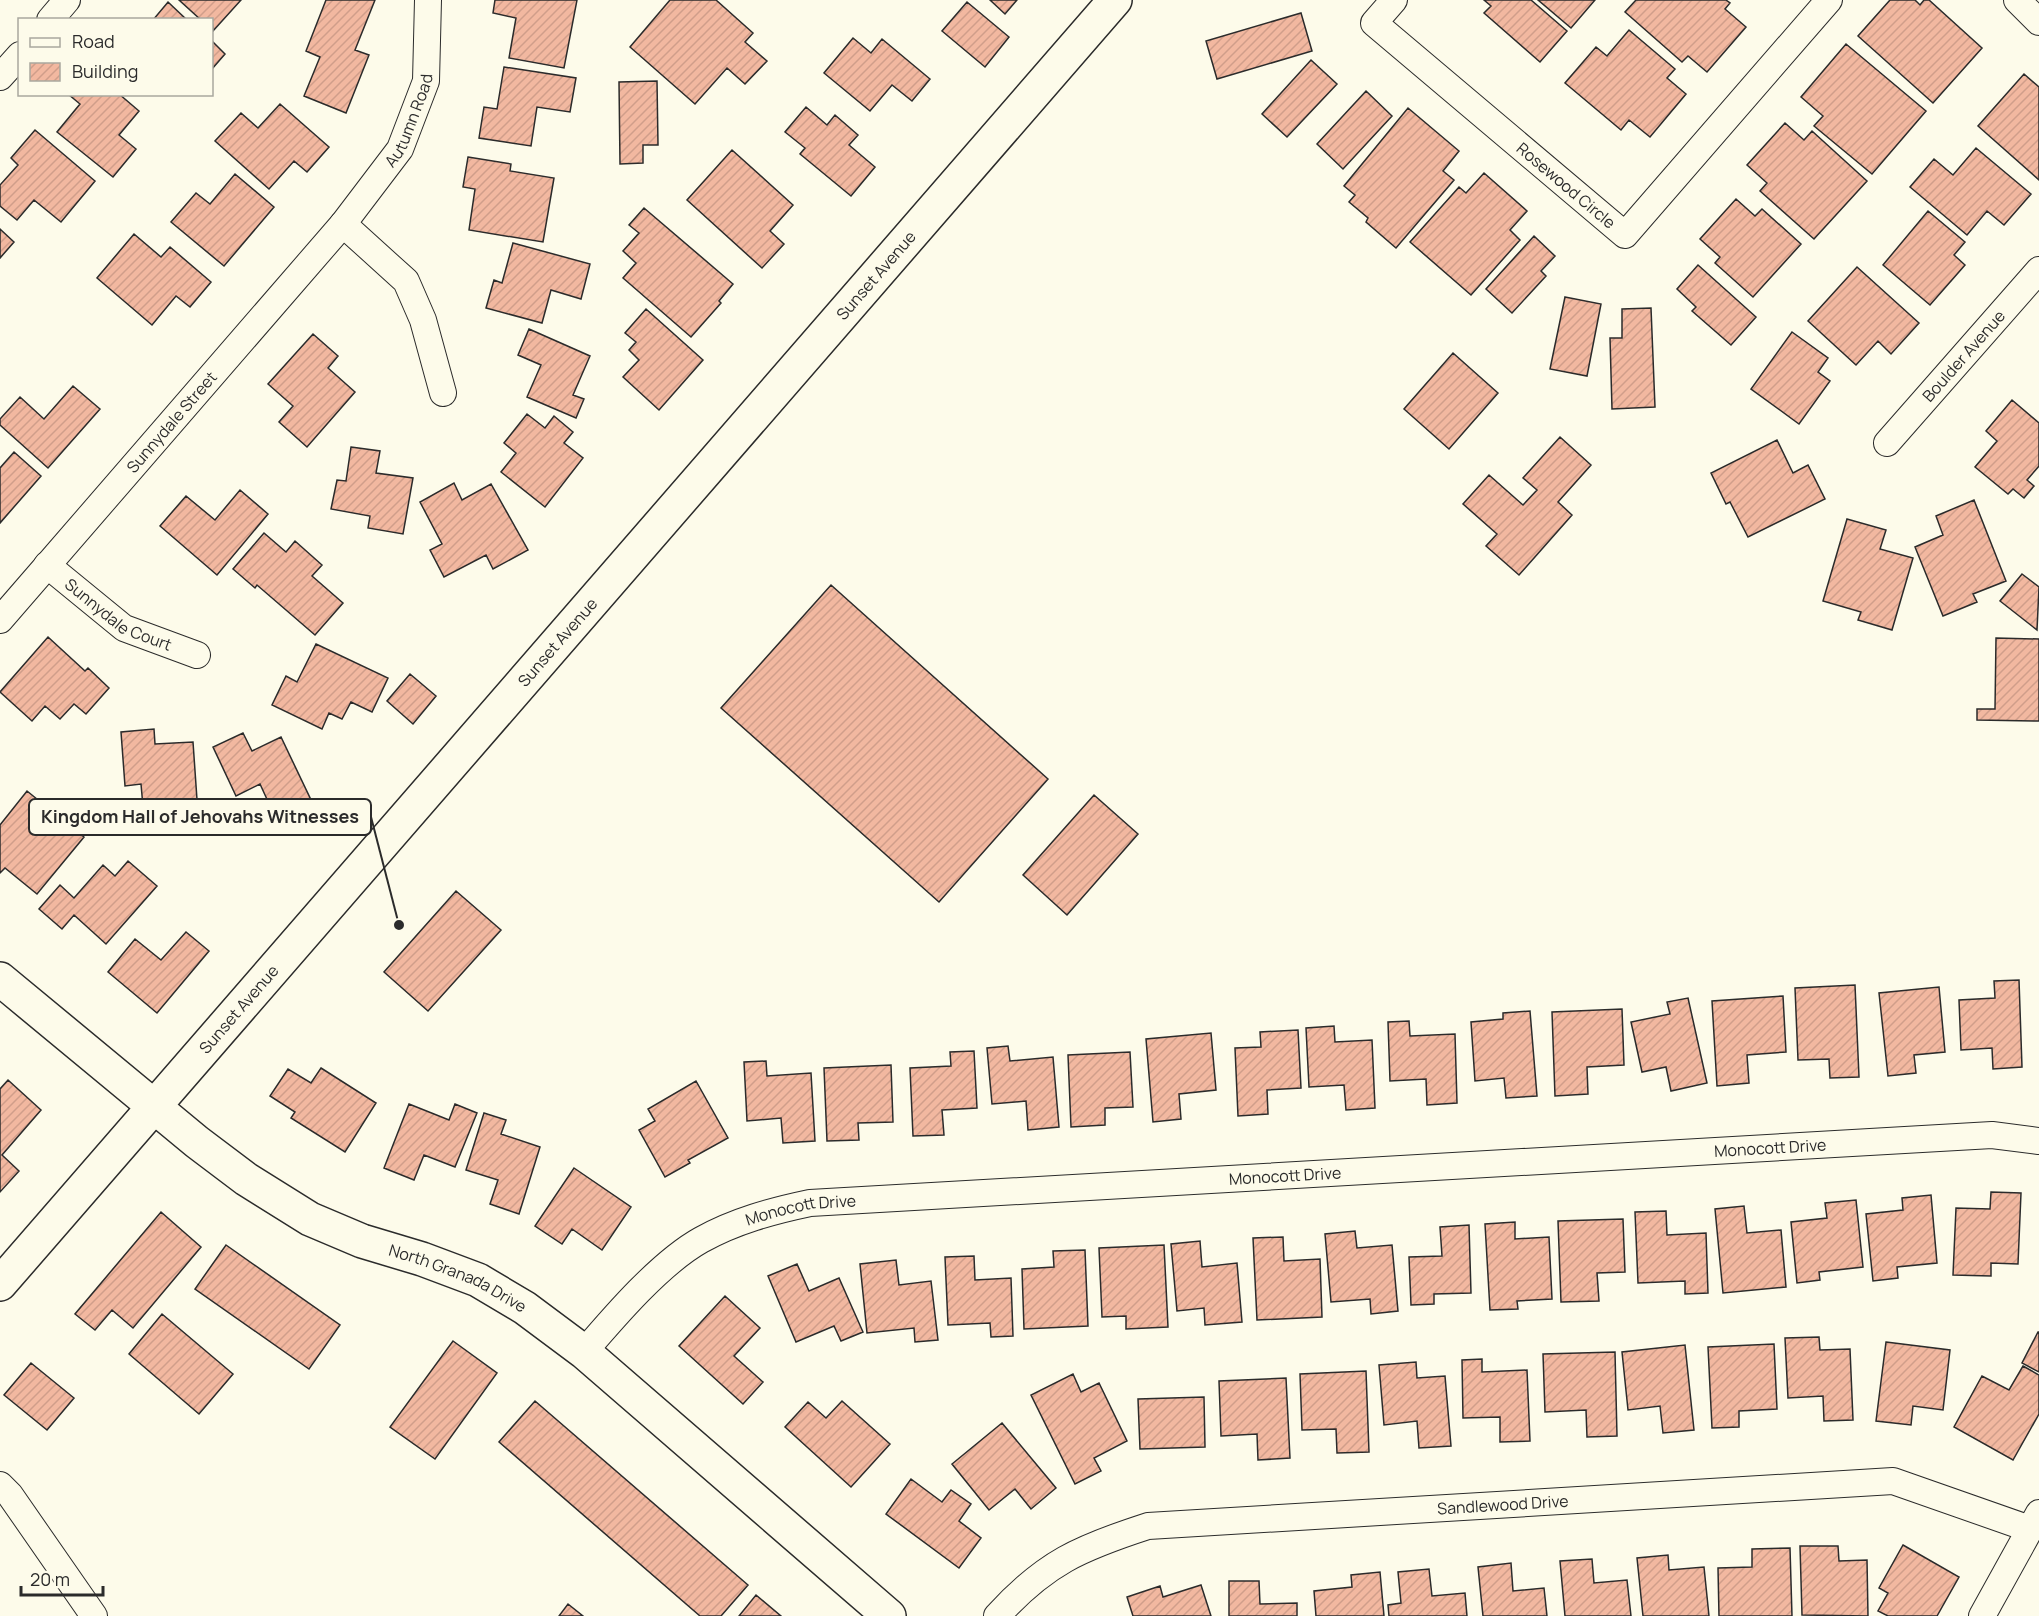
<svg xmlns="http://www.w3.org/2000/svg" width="2039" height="1616" viewBox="0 0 2039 1616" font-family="Manrope,sans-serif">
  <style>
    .building { fill: url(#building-hatch); stroke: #2b2b2b; stroke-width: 1.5 }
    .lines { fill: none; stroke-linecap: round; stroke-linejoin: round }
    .street-casing { stroke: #2b2b2b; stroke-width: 28 }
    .secondary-casing { stroke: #2b2b2b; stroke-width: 36 }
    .street { stroke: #fdfbea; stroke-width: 26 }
    .secondary { stroke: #fdfbea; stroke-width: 33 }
    .labels { text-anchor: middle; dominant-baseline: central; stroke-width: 4.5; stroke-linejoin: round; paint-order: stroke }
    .street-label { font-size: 16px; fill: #2b2b2b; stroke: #fdfbea }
    .leader { fill: none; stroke: #2b2b2b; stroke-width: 2 }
    .callout-dot { fill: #2b2b2b; stroke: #fdfbea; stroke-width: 2 }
    .callout { fill: #fdfbea; stroke: #2b2b2b; stroke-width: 2 }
    .callout-label { font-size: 18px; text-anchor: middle; font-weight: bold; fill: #2b2b2b }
  </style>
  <defs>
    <pattern id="building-hatch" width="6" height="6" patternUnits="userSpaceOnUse" patternTransform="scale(1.5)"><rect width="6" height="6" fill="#f2b8a0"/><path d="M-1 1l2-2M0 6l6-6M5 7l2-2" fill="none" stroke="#d09e8a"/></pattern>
  </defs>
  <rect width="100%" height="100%" fill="#fdfbea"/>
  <path class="building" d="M179,0h62l-28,31 -1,-11h-11z
    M326,0h49l-20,50 14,5 -23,58 -42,-17 16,-39 -14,-6z
    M495,0h82l-13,68 -55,-10 7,-40 -23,-5z
    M670,0h46l37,33 -8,9 22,19 -22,23 -18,-16 -32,36 -65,-57z
    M990,0h27l-12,14z
    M1484,0h47l36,31 -27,31 -56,-49 7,-7z
    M1538,0h57l-24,28z
    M1636,0h90l4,3 -5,6 21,18 -39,45 -19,-16 -6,6 -57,-50z
    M1890,0h25l5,5 4,-5h5l53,48 -49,55 -75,-67z
    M168,2l19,18h-34z
    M967,2l42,35 -24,30 -43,-36z
    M1301,13l11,38 -95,28 -11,-38z
    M1629,30l46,39 -8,9 19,16 -36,43 -21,-17 -8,10 -56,-47 31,-36 11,9z
    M853,38l18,15 11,-14 48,40 -18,22 -20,-16 -22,26 -46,-38z
    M212,41l13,13 -13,15z
    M1846,44l80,67 -54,63 -58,-48 9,-10 -22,-19z
    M1311,60l26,24 -50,53 -25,-23z
    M504,67l72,11 -6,34 -33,-5 -6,39 -52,-8 5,-31 13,2z
    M2024,74l15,13v93l-61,-54z
    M657,81l1,64h-15v18l-23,1 -1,-82z
    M1366,91l26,25 -49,53 -26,-25z
    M68,94h51l20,17 -20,24 17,14 -23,28 -56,-45 23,-28z
    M280,104l49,43 -22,25 -13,-11 -25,28 -54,-48 26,-28 17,15z
    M806,107l21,18 8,-10 23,20 -9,10 26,22 -24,29 -51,-42 5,-6 -20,-16z
    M1408,108l51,43 -16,20 11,9 -58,68 -30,-26 2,-4 -19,-16 6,-7 -11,-9z
    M1785,123l19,17 8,-9 55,50 -53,58 -54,-48 7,-8 -20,-18z
    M35,130l60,51 -34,41 -27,-22 -17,20 -17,-14v-21l18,-20 -7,-7z
    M1976,148l55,46 -27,31 -17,-14 -20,24 -57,-48 24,-28 19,16z
    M732,150l61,55 -23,26 14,13 -22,24 -75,-68z
    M468,157l43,7 -1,7 44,7 -11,64 -74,-12 6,-41 -12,-2z
    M1484,173l43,38 -17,19 10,10 -49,55 -61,-53 49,-55 7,6z
    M235,174l39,33 -50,59 -53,-44 25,-29 14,11z
    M1736,199l19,17 7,-7 39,35 -48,53 -38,-34 5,-6 -20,-18z
    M644,208l89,76 -14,17 2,2 -30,34 -68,-59 13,-15 -13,-12 16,-18 -10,-8z
    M1928,211l37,31 -11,13 11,10 -35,40 -47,-40z
    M0,229l14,13 -14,16z
    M134,234l27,23 9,-10 41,35 -21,25 -14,-11 -24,29 -55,-47z
    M1534,236l21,20 -14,15 5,5 -34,37 -26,-24z
    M513,243l77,21 -9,35 -30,-9 -9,33 -56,-15 8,-28 8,3z
    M1698,265l58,52 -25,28 -39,-34 4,-4 -19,-18z
    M1857,267l62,56 -28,31 -13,-13 -22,24 -48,-44z
    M1565,297l36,7 -14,72 -37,-7z
    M1651,308l4,99 -43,2 -2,-71h12v-29z
    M646,309l57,51 -44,50 -36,-33 16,-17 -10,-10 7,-8 -11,-9z
    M529,329l61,27 -17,39 11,4 -8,19 -49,-21 14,-32 -23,-10z
    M1792,332l36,26 -10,14 12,9 -31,43 -48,-35z
    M313,334l25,22 -10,12 27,24 -48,55 -28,-25 14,-16 -25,-22z
    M1453,353l45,40 -49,56 -45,-40z
    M73,386l27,23 -52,59 -48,-43v-6l20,-22 24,22z
    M2012,400l27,23v43l-12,14 7,6 -10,12 -11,-9 -5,5 -33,-27 22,-26 -11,-10z
    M527,414l18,14 9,-12 19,16 -9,11 19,15 -38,49 -44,-35 15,-19 -12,-10z
    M1560,437l31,28 -33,37 14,13 -53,60 -33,-29 11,-12 -34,-30 26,-29 34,30 14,-15 -14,-12z
    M1777,440l16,33 15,-8 17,34 -77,38 -18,-35 -4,2 -15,-31z
    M351,447l29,4 -4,22 37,5 -10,56 -35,-6 2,-12 -39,-7 6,-29 9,1z
    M14,452l27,24 -41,47v-55z
    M454,483l8,17 29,-16 37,66 -35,19 -7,-14 -42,22 -14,-27 12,-6 -22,-42z
    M240,490l28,24 -51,61 -57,-49 26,-30 29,24z
    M1974,500l32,81 -33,13 4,8 -34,14 -28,-69 28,-12 -7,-19z
    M1847,519l39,11 -6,19 33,9 -21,72 -34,-10 3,-8 -38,-11z
    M264,533l22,19 9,-11 27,24 -10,11 31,27 -28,32 -58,-50 -2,3 -22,-19z
    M2022,574l17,13 -2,43 -37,-29z
    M831,585l217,194 -109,123 -218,-194z
    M48,637l37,34 3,-3 21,20 -23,26 -12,-10 -14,15 -15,-13 -13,15 -32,-29z
    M1996,638l43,1v82l-62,-1v-11h18z
    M316,644l72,34 -16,34 -21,-10 -9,17 -13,-6 -7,16 -50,-24 14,-29 11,6z
    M410,674l26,22 -23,28 -26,-23z
    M154,729l1,15 38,-2 5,72 -54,4 -3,-34 -16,2 -4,-54z
    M243,733l9,18 29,-14 31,65 -36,17 -16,-35 -24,12 -23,-49z
    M27,791l57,46 -47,57 -32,-26 -5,5v-48z
    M1094,795l44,39 -71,81 -44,-40z
    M128,861l29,25 -51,58 -32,-29 -12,14 -23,-20 21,-24 14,13 29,-33 12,11z
    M456,891l45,39 -73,81 -44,-39z
    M186,932l23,19 -52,62 -49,-41 27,-33 26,21z
    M2019,980l3,87 -29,2 -1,-21 -31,2 -2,-50 36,-2 -1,-17z
    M1855,985l4,92 -29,1 -1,-19 -31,1 -3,-72z
    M1939,987l6,65 -31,3 2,18 -28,3 -9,-83z
    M1783,996l3,56 -39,3 2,28 -32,3 -5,-85z
    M1688,998l19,85 -36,8 -5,-24 -24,5 -11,-50 39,-8 -3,-12z
    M1622,1009l2,56 -37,2 1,27 -33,2 -3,-84z
    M1530,1011l7,85 -31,2 -2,-20 -29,3 -4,-59 32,-3v-6z
    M1409,1021l1,15 45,-2 2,69 -30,2 -1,-26 -36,2 -2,-59z
    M1334,1026l1,16 37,-2 3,68 -29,2 -2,-25 -35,2 -3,-59z
    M1298,1030l3,58 -34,2 1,24 -30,2 -3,-68 26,-1 -1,-15z
    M1211,1033l5,57 -37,4 2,25 -28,3 -7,-83z
    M1008,1046l2,15 43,-4 6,70 -31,3 -2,-29 -34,3 -5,-56z
    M974,1051l3,57 -35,2 2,25 -31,1 -3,-68 41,-2 -1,-14z
    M1130,1052l3,55 -28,1v17l-34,2 -3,-72z
    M766,1061l1,15 44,-3 4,68 -32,2 -2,-25 -34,3 -3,-59z
    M891,1065l2,57 -35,1 1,17 -32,1 -3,-73z
    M321,1068l55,35 -31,49 -54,-34 4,-6 -25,-16 18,-27 23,14z
    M8,1080l33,30 -39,45 17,16 -19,21v-103z
    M696,1081l32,57 -40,22 2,3 -25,14 -26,-47 16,-9 -7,-12z
    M409,1104l40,16 6,-16 22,9 -22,54 -31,-12 -10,25 -30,-12z
    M484,1113l22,7 -5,14 39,13 -21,67 -29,-10 8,-24 -32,-10z
    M574,1168l57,39 -29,43 -30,-21 -10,15 -27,-18z
    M1991,1192l30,1 -3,71 -27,-1v13l-38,-1 3,-67 34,1z
    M1931,1195l6,68 -40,4 1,11 -25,3 -7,-67 37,-4 -1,-12z
    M1856,1200l7,67 -44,5 1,8 -23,3 -6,-61 36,-4 -2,-15z
    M1744,1206l3,27 34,-3 5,57 -63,6 -8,-84z
    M1666,1211l1,24 39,-2 2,60 -23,1v-13l-47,2 -3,-71z
    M161,1212l40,35 -68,81 -21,-18 -17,20 -20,-16z
    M1623,1219l2,53 -28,1 2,28 -38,1 -3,-81z
    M1515,1222v17l34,-2 3,62 -35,2 1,8 -28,1 -5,-86z
    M1469,1225l2,68 -37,1v10l-23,1 -2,-48 33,-1 -2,-29z
    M1355,1231l2,17 35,-3 6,66 -27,3 -1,-15 -39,3 -6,-68z
    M1283,1237l1,24 36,-2 2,58 -65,3 -4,-82z
    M1200,1241l2,26 35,-4 5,59 -37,3 -1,-17 -27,3 -6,-67z
    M226,1245l114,80 -31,44 -114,-80z
    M1164,1245l4,82 -42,2v-13l-24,1 -3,-69z
    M1085,1250l3,76 -64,3 -2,-60 32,-2 -1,-16z
    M974,1256l1,24 36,-2 2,58 -22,1 -1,-14 -42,2 -3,-68z
    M896,1260l3,25 32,-4 7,59 -23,2 -1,-14 -47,5 -7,-69z
    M797,1264l12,27 30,-13 24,54 -22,9 -7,-15 -38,16 -28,-66z
    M725,1296l35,32 -26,28 29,26 -20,22 -64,-58z
    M162,1314l71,60 -34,40 -70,-60z
    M2038,1332h1v40l-17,-9z
    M1819,1337l1,13 30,-1 3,71 -29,1 -1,-25 -35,2 -3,-60z
    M453,1341l44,32 -62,86 -45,-32z
    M1886,1342l64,8 -7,60 -30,-4 -2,19 -35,-4z
    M1774,1344l3,65 -38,2v16l-27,1 -4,-81z
    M1685,1345l9,85 -31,3 -3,-27 -32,4 -6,-58z
    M1615,1352l2,84 -30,1 -1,-27 -41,2 -2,-58z
    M1482,1359v13l45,-2 3,71 -30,1v-25l-37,1 -1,-58z
    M1416,1362l1,16 28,-2 6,70 -32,2 -2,-27 -33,4 -5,-60z
    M31,1363l43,35 -27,32 -43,-35z
    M2023,1366l16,9v39l-26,46 -59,-33 28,-51 27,14z
    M1366,1371l3,81 -32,1 -1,-24 -34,1 -2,-56z
    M1073,1374l8,18 18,-9 28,58 -33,17 7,13 -26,13 -44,-89z
    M1286,1378l4,80 -32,2 -1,-26 -36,2 -2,-55z
    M1204,1397l1,50 -65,2 -2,-50z
    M535,1401l213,184 -27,31h-21l-201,-174z
    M842,1401l48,43 -39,43 -66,-60 23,-25 18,16z
    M1002,1423l54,65 -25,21 -16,-20 -26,21 -37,-46z
    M911,1479l31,23 9,-12 20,14 -12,17 22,17 -22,30 -73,-54z
    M1903,1545l56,32 -22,39h-49l-10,-5 10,-18 -9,-5z
    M1800,1546h38l1,15 28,-1 1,56 -66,-1z
    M1790,1548l2,68h-73l-1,-48 34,-1v-18z
    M1668,1555l1,15 35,-3 5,49h-66l-6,-58z
    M1592,1559l2,24 33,-3 4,36h-66l-5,-55z
    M1511,1563l2,28 31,-3 3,28h-64l-5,-49z
    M1429,1569l3,27 33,-3 2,23h-78l-1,-11 13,-2 -3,-31z
    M1380,1572l4,44h-68l-2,-25 38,-4 -1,-12z
    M1229,1581h30l1,23 37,-1v13h-68z
    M1201,1585l10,31h-78l-6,-19 33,-11 3,11z
    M756,1595l25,21h-42z
    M568,1604l15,12h-24z"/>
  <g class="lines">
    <defs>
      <g id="street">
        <path id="s1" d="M1394,0l-20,23 251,212 204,-235"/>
        <path d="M2017,0l22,22"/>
        <path d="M50,20l17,-20"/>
        <path d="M0,77l20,-22"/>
        <path d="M343,224l63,57 17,39 20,73"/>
        <path id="s2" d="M1887,443l152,-173"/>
        <path id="s3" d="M47,565l77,63 73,27"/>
        <path id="s4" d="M0,620l343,-396 57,-75 26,-68 2,-81"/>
        <path id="s5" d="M584,1352c30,-35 76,-89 117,-112 34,-19 71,-29 109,-37l1182,-68 47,6"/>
        <path d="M0,1485l10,10 84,121"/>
        <path id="s6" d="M997,1616c48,-53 83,-68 151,-90l745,-45 137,48"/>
        <path d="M1982,1616l57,-103"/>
      </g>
      <g id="secondary">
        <path id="s7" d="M0,979l197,163 49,37 64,40 52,22 60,18 56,21 47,28 59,44 305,264"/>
        <path id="s8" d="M0,1284l1115,-1284"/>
      </g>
    </defs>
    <use href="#street" class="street-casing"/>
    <use href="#secondary" class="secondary-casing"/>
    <use href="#street" class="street"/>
    <use href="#secondary" class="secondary"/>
  </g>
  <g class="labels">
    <g class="street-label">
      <text stroke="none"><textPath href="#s4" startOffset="648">Autumn Road</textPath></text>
      <text stroke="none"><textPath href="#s1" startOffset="282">Rosewood Circle</textPath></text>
      <text stroke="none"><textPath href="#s8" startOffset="1336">Sunset Avenue</textPath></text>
      <text stroke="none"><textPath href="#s2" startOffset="116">Boulder Avenue</textPath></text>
      <text stroke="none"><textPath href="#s4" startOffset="262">Sunnydale Street</textPath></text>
      <text stroke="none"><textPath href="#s3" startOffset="88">Sunnydale Court</textPath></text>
      <text stroke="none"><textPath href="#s8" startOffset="850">Sunset Avenue</textPath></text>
      <text stroke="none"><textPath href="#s8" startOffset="364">Sunset Avenue</textPath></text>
      <text stroke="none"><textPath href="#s5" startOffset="1240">Monocott Drive</textPath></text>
      <text stroke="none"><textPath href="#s5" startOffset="754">Monocott Drive</textPath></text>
      <text stroke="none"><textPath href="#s5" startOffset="268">Monocott Drive</textPath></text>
      <text stroke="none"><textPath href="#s7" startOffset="552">North Granada Drive</textPath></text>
      <text stroke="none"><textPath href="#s6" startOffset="534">Sandlewood Drive</textPath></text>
    </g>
  </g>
  <path class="leader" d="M399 925L371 817"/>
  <circle class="callout-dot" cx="399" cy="925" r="6"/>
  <rect class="callout" x="29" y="799" width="342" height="36" rx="6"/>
  <g class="callout-label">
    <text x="200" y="823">Kingdom Hall of Jehovahs Witnesses</text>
  </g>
  <rect x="18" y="18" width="195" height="78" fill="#fdfbea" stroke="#a9a89e" stroke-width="1.5"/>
  <rect x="30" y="38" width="30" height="9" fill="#fdfbea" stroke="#a9a89e" stroke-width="1.5"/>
  <text x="72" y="48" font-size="18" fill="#2b2b2b">Road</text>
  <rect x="30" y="63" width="30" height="18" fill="url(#building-hatch)" stroke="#a9a89e" stroke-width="1.5"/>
  <text x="72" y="78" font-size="18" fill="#2b2b2b">Building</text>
  <path d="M21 1586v9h82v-9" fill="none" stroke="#2b2b2b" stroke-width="3"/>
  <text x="30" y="1586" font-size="18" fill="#2b2b2b" stroke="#fdfbea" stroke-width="4.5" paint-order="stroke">20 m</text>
</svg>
